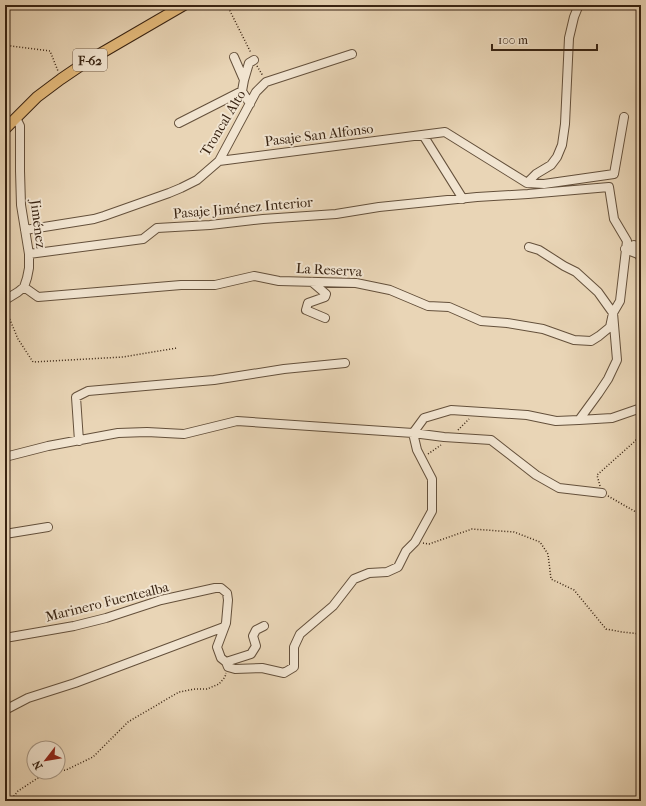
<svg xmlns="http://www.w3.org/2000/svg" width="646" height="806" viewBox="0 0 646 806" font-family="'IM FELL French Canon',serif">
  <style>
    .lines { fill: none; stroke-linecap: round; stroke-linejoin: round }
    .minor-casing { stroke: #64503b; stroke-width: 10 }
    .major-casing { stroke: #382312; stroke-width: 12 }
    .path { stroke: #382312; stroke-width: 1.5; stroke-dasharray: 1 2; stroke-linecap: butt }
    .minor { stroke: #f1e4d0; stroke-width: 8 }
    .major { stroke: #e4ba7b; stroke-width: 10 }
    .labels { text-anchor: middle; dominant-baseline: central; stroke-width: 4; stroke-linejoin: round; paint-order: stroke }
    .shield { fill: #f1e4d0; stroke: #705d4b; stroke-width: 1 }
    .shield-label { font-size: 13px; font-weight: bold; fill: #382312 }
    .street-label { font-size: 14px; fill: #382312; stroke: #f1e4d0 }
  </style>
  <rect width="100%" height="100%" fill="#e9d5b6"/>
  <filter id="stains"><feTurbulence type="fractalNoise" baseFrequency=".005" numOctaves="4"/><feColorMatrix values="0 0 0 0 .2 0 0 0 0 .09 0 0 0 0 .02 0 0 0 .5 -.17"/></filter>
  <radialGradient id="worn" r=".72"><stop offset=".6" stop-color="#630" stop-opacity="0"/><stop offset="1" stop-color="#630" stop-opacity=".3"/></radialGradient>
  <g class="lines">
    <defs>
      <path id="minor" d="M579,5l-1,2 -4,10 -5,21 -4,86 -3,21 -5,12 -6,8 -15,9 -9,9 17,1 70,-10 10,-57
        M234,57l10,23 -2,11
        M244,80l5,-17 5,-3
        M179,123l63,-32 8,13
        M423,135l40,64
        M219,161l226,-29 82,51
        M25,230l69,-11 10,-3 65,-23 12,-5 16,-8 22,-19 37,-69 10,-10 86,-28
        M625,249l13,5 3,4
        M625,249l9,-4 7,2
        M312,282l14,12 -1,3 -17,6 -2,7 19,8
        M24,287l14,10 143,-12h34l39,-9 25,5 77,2 34,7 38,16 21,1 32,14 26,2 36,6 31,11 17,1 8,-5 11,-9 3,-14 7,-12 7,-60 -13,-22 -5,-32 -81,7 -51,3 -98,10 -43,7 -73,5 -53,6 -53,3 -14,11 -114,15
        M5,300l13,-8 6,-5 3,-9 2,-10v-14l-8,-49 -1,-34v-45l-4,-8
        M579,420l33,-2 29,-10
        M79,441l-3,-44 12,-6 126,-11 70,-11 61,-6
        M5,457l43,-11 70,-13 29,-1 37,2 53,-13 176,12 31,4 47,3 45,35 23,13 43,5
        M5,534l43,-7
        M5,638l69,-12 32,-8 55,-18 54,-12h6l6,5 1,7 -2,23 -9,24 4,11 5,4 2,5 7,2 27,-1 22,5 10,-6v-20l6,-13 33,-28 21,-27 15,-6 18,-1 11,-5 8,-16 9,-9 17,-31v-32l-15,-29 -4,-17 11,-15 27,-8 76,5 29,6 23,-1 19,-26 10,-15 9,-19 -4,-47 -15,-21 -22,-20 -12,-6 -25,-16 -10,-3
        M226,662l25,-8 5,-8 -3,-10 3,-6 8,-4
        M5,710l23,-12 47,-15 149,-56"/>
      <path id="major" d="M5,129l32,-32 24,-18 25,-17 98,-57"/>
    </defs>
    <use href="#minor" class="minor-casing"/>
    <use href="#major" class="major-casing"/>
    <path class="path" d="M227,5l24,48
      M5,43l6,3 39,5 8,20
      M257,66l6,10
      M5,308l13,31 15,23 90,-5 54,-9
      M640,389l1,2
      M458,430l11,-11
      M428,454l13,-9
      M600,486l-3,-11 37,-33 7,-8
      M608,496l33,19
      M423,543l6,1 43,-15 42,3 26,10 8,12 3,25 23,11 32,39 16,3 19,2
      M58,771l8,-1 27,-13 35,-35 51,-30 16,-3h12l12,-5 6,-7 1,-4
      M10,801l8,-10 26,-17 11,-2"/>
    <use href="#minor" class="minor"/>
    <use href="#major" class="major"/>
  </g>
  <g class="labels">
    <rect class="shield" x="73" y="49" width="34" height="22" rx="3"/>
    <g class="shield-label">
      <text x="90" y="60">F-62</text>
    </g>
    <g class="street-label">
      <text transform="translate(223 123) rotate(-59)">Troncal Alto</text>
      <text transform="translate(319 135) rotate(-7)">Pasaje San Alfonso</text>
      <text transform="translate(243 208) rotate(-5)">Pasaje Jiménez Interior</text>
      <text transform="translate(38 224) rotate(83)">Jiménez</text>
      <text transform="translate(329 270) rotate(3)">La Reserva</text>
      <text transform="translate(107 602) rotate(-14)">Marinero Fuentealba</text>
    </g>
  </g>
  <rect width="646" height="806" fill="none" stroke="#e9d5b6" stroke-width="20"/>
  <rect x="6" y="6" width="634" height="794" fill="none" stroke="#382312" stroke-width="2"/>
  <rect x="10" y="10" width="626" height="786" fill="none" stroke="#382312"/>
  <g transform="translate(46 760) rotate(239)"><circle r="19" fill="#f1e4d0" stroke="#a79784"/>
  <path d="M0-3L7 15L0 10L-7 15Z" fill="#8f2418"/>
  <text y="-6" font-size="11" font-weight="bold" text-anchor="middle" fill="#382312">N</text>
  </g>
  <path d="M492 44v6h105v-6" fill="none" stroke="#382312" stroke-width="2"/>
  <text x="498" y="44" font-size="12" fill="#382312" stroke="#f1e4d0" stroke-width="3" paint-order="stroke">100 m</text>
  <rect width="100%" height="100%" filter="url(#stains)"/>
  <rect width="100%" height="100%" fill="url(#worn)"/>
</svg>
